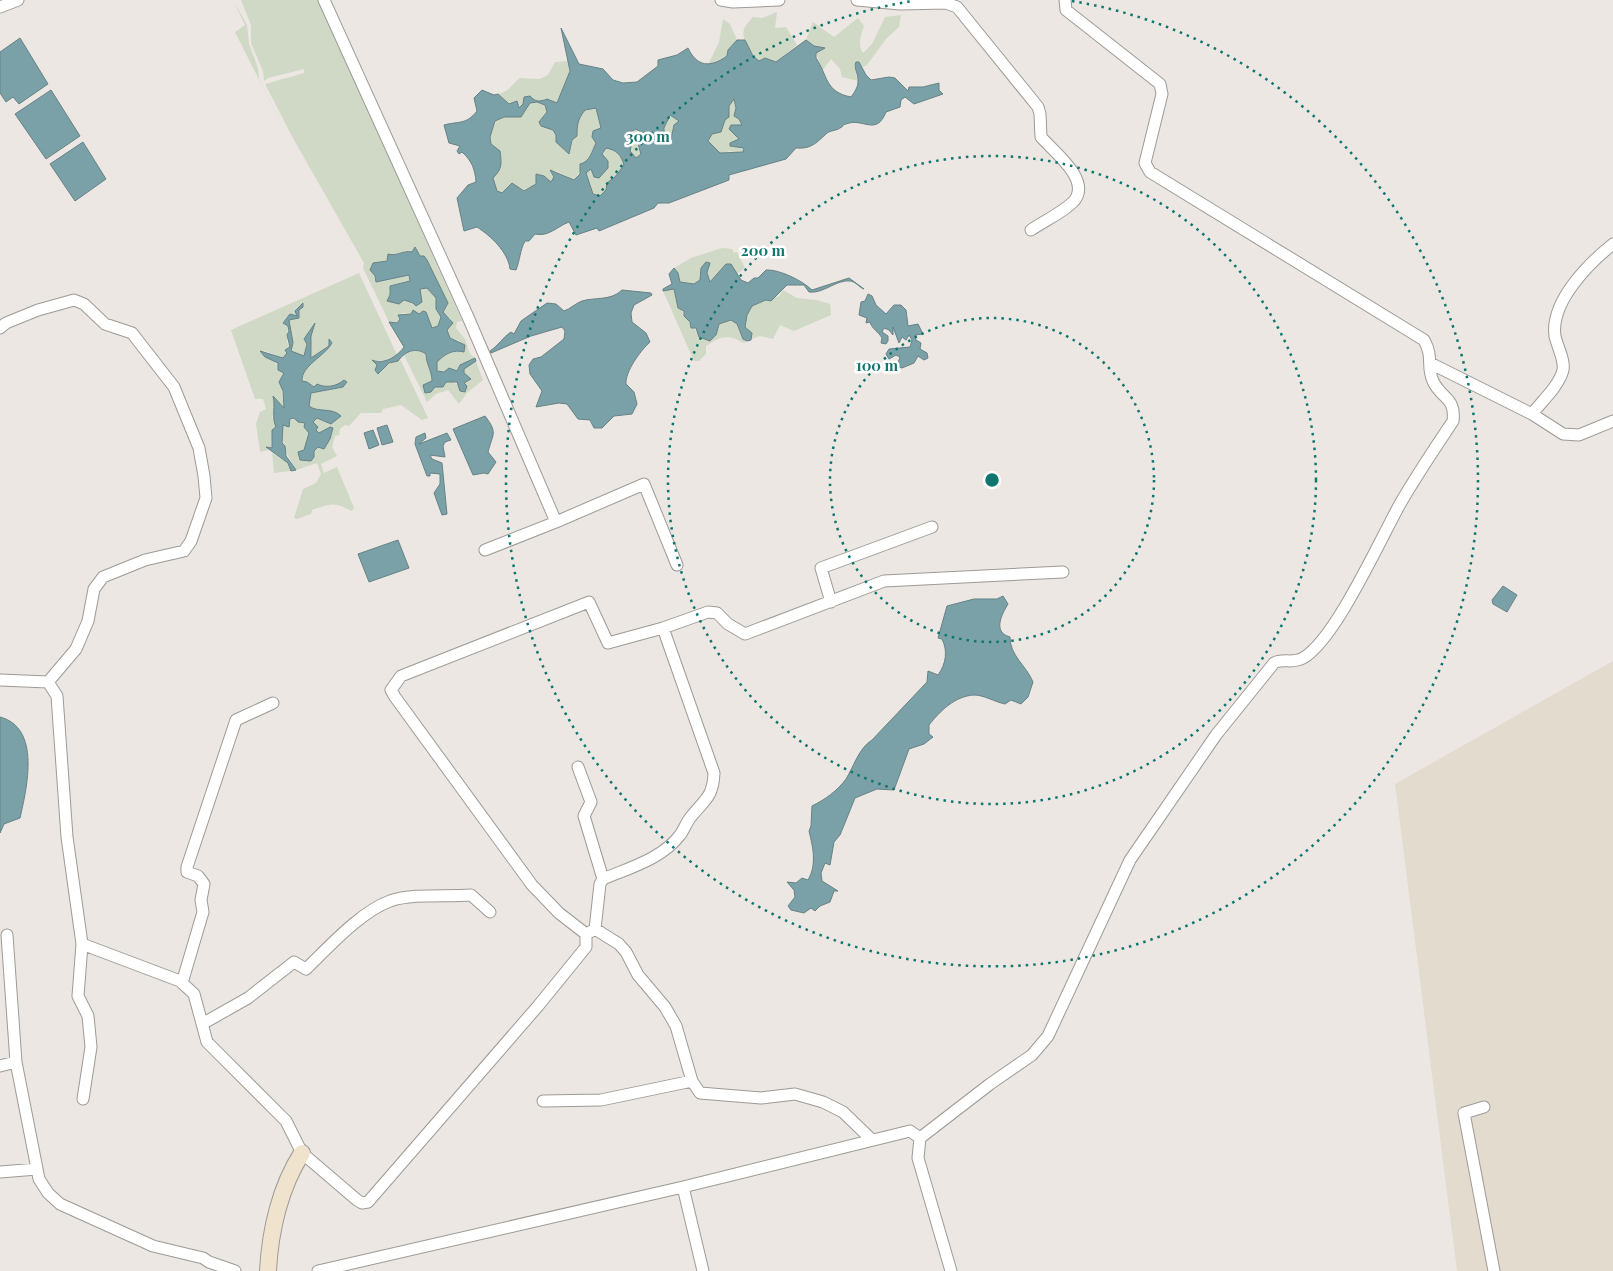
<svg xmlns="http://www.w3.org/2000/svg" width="1613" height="1271" viewBox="0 0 1613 1271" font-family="'Playfair Display',serif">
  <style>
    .built { fill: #e3dbce }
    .green { fill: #cfd9c5 }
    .water { fill: #7aa1a7; stroke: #678285; fill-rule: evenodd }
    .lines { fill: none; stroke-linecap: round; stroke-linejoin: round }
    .street-casing { stroke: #9e9a95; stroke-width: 13 }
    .secondary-casing { stroke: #9e9a95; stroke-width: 18 }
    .street { stroke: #fff; stroke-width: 11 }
    .secondary { stroke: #efe3cd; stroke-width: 16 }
    .ring { fill: none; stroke: #0f766e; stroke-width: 2.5; stroke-dasharray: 2.5 5 }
    .centre { fill: #0f766e; stroke: #fff; stroke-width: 2.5 }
    .ring-label { font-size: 15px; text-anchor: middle; font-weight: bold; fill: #0f766e; stroke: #fff; stroke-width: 5; stroke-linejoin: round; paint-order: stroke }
  </style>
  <rect width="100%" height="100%" fill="#ece7e2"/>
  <path class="built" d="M1613,661v610h-156l-62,-487z"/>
  <path class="green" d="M233,0l14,25 2,19 9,24 1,11 32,64 -56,-111 10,-7z
    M241,0h78l143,321 -5,1 -1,6 9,11 5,15 5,4 -15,7 -3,6h-20v-9l6,-6 14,-6 3,-9 -10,-3 -3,-8 4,-11 -8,-7 5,-9 -21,-43 -7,-4 -5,-9 -3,5c-19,0 -25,9 -41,19l5,10 33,-6 1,6 -21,9 1,5 14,5 17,-6 -1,-6h7l9,10v11l5,8 -3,9 -7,2 -5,-16 -3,-1 -4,3 -17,-1 -5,10 -8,-1 -26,-54 1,-5 -70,-123 -29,-56 39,-11v-4l-36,9 -4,3 -1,-10 -12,-28v-18z
    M777,12l-2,16 11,-1 11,18 -21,17 -11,-3 -6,2c-8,-7 -20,-23 -14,-34 2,-3 5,-7 8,-10l9,1z
    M901,15l-2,12 -13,12 -19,26 -4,2 -4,-5 -5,4 4,15 -16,-4 -2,-8 -9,-10 -9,12 -8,-25 -8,-6 7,-18 21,15 24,-19 6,8c-3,10 -7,18 -1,27l9,-9 13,-27z
    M723,19l7,5 7,16 -9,10 -1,6 -19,9 11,-23z
    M569,61v18l-12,24 -24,-3 -4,-4 -10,12 -5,-4h-5l-11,-10c12,-3 13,-9 22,-16l19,1 9,-4 7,-13z
    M735,98l7,28 -2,13 -10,4v2l14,3 -1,5 -14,-2 -9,3 -12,-13 4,-7 9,-2 4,-12 4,-3v-11z
    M537,102l8,3 2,7 -7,10 12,8 17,23 3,-13 5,-4c0,-12 1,-17 8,-26l11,-2 5,20 -10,28 -17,24 -18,-9h-6l4,6 -3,5 -15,-7v9l-12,7 -12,-8 -10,10 -5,-2 -4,-13 9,-16 -2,-11 -9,-7 -1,-7 6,-16 8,-4h17l9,-14z
    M670,115l9,6 -8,18 -4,3 -8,-6 5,-3v-4z
    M636,129l8,5 -7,9 4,11 -5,4 -6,-7 3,-7 -4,-6 1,-6z
    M606,148c11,2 15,7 18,17l-9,12 -8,6 -1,7 -6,6 -7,-2 -7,-21 22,-12 -6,-7z
    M722,248l10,1 2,4 3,-1 8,16 -8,6 -6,-10 -21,19 -3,-10 3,-4 -4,-7 -5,6 -1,12 -6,4 -14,-2 -2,-9 -4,-5 17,-10z
    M359,273l38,82 -12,5 -11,1 11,5 15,-7 28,59 -6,2 -21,-15 -18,4 -2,4h-20l-12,13 -4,-1 -5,4 -1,6 -4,1 -3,11 5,9 -16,8 3,9 13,-6 17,41 -3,3c-17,-10 -21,-7 -39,-1l-1,4 -14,5 -3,-1 9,-29 13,-6 5,-9 -4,-11 -21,7c-5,-10 -21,-32 -13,-44 3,-5 2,1 6,-3 2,-2 3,-4 6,-5l10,5 1,7 3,3 -5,17 -3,1 13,6v-6l15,-24 -10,6 -7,-10 5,-5 14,6 10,-8c-9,-4 -27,-6 -32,-10l2,-13 32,-6 1,-7c-12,10 -29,9 -42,1 -1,-15 23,-25 30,-38l-3,-3v6l-17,12 -1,-22 3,-13 -10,16 3,5 -3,13 -14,-6 3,-8 -4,-24h6l5,-4 -2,-9v10l-11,1 -4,6 5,3 -1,16 3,5 -7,11 -20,-8c7,9 15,14 21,23l-3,12 3,24 -11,-13 2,13 -3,8 4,10 -5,14 1,7 -6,-1 3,3 -9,2 -4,-28 4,-12 6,-3 -3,-10h-8l-24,-69z
    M674,289l10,27 14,17 18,2 3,-11 12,-4c9,6 7,16 16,21l-3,2c-16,-9 -23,-7 -38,3v8l-7,7h-5l-31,-70z
    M783,290l14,8 19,2 14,4 1,11 -37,16 -14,-6 -7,14 -13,-3 -8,3v-6l-7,-6 2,-12 5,-9 27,-10z
    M415,350l11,4c0,9 6,17 6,27l-4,2 7,4h8l3,-5 5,-1 9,5 10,-7 -6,-6v-4l12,-8 7,19 -16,13 -8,11 -11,-14 -12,4 -9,8 -23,-47z
    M272,453l16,10 3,8 -17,2z"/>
  <path class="water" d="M561,28l18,36 24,5 10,11 10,3 14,-1 21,-16v-6l19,-5 11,-7c9,19 22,20 39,8l1,-6 9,-10h8l8,16 6,5 6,-3 11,4 30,-22 8,6 11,2 -9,5v5c12,18 9,34 35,39 3,-4 7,-10 7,-15 1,-8 -5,-14 -2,-20h3l7,13 5,5 18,-3 6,1 13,13 1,-4h14l16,-4v7l4,4 -29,10 -9,-7 -4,3 -1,7 -14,5c-10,25 -23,5 -40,12 -6,2 0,1 -6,4 -4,3 -10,2 -14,6 -11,10 -15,15 -30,14l-10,11 -57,16v5l-60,23h-11l-4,5 -55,23 -2,-3 -21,7 -7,-13c-13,5 -20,15 -34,12l-6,7h-4c-5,9 -5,19 -9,29l-6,-1c-2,-17 -19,-33 -33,-42l-13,4 -7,-33 11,-13 8,-3c-1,-13 -4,-21 -14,-30l-3,2 -2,-3 3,-5 -11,-3 -5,-18c15,-4 22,0 33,-14l-3,-13 8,-8 12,5 4,-1 11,10 8,-3 2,7 4,-4 1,-7 6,-1c5,6 10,6 17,3l10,4 13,-32zM734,99l2,9 -2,8 5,3 3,6h-11l-2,4 10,10 -9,4v3l14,2 -1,4 -23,1 -12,-12 4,-7 9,-2 4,-12 4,-3v-11zM537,102l8,3 2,7 -8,10 2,4 12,4 3,5v7l13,12 3,-14 5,-4c0,-12 1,-17 8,-26l11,-2 5,20 -8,3 -1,6 4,6c-4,8 -6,19 -16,21v10l-6,6 -24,-10 4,7 -3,5 -7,-6 -8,-2v10l-12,7 -12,-8 -10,10 -5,-2 -4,-13c9,-9 9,-14 7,-27l-9,-7 -1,-7 5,-16 9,-4h17l9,-14zM670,115l9,6 -5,4 -3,14 -4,3 -7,-6 4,-3v-5zM636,129l7,5c-7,7 -5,10 -2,20l-5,4 -6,-7 3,-12 -4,-1 1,-6zM606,148c11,2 15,7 18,17l-9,12 -8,6 -1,7 -6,6 -7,-2 -7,-21 5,-4 3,8 5,1 9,-10v-7l-6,-7z
    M20,38l28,46 -29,20 -6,-7 -7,5 -6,-9v-41z
    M51,90l29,46 -34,23 -31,-45z
    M83,142l23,37 -31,22 -25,-37z
    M415,247l5,9h4l3,4 21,43 -5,9 10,11 -6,7 3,8 15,7 -1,7c-11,-3 -19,2 -27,10v9l7,1 5,-4 8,3 3,-6 15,-7 1,3 -12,8v4l7,6 -7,4 3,3 -2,6 -5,-1 -3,-9h-11l-3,5h-8l-4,5 -6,1 -2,-8 9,-4c0,-10 -6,-17 -6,-27 -12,-8 -22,-1 -28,7l-9,2 -11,11 -3,-4 2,-5 -5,-5c11,5 25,-3 32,-13l-15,-25 8,1 3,-4 -2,-4 13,-1 2,-4 6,4 4,-3 3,1 6,16 6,-2 3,-9 -5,-8v-11l-9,-10 -7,1 2,13 -6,4 -3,-3 -9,-3 -5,4 -12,-3 3,-6v-9l20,-5 -1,-6 -33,7 -1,-6 -5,-6 3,-7 14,-2 1,-7c8,3 15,-4 24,-2z
    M706,262l4,1 -3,10 3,9 16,-18h5l10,16 7,3 6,-5h4l8,-8c13,-1 37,11 46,20l37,-12 15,11c-4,-1 -8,-7 -13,-8 -15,-2 -27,13 -42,11l-5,-7h-17l-16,16 -5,-1 -14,6 -5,9 -2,12 7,6 -1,7 -4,1 -4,-2 -6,-15 -6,-4 -12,4 -3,11 -6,6 -11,-4 -3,-9h-5l-1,-6 -6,-6v-5l-6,-3 -4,-19 -11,2v-2l9,-5 -3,-10 5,-6 4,5 2,9 14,2 6,-4 1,-12z
    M622,290l29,3 1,2 -18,10 -3,8 1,9 14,11 4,9c-10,9 -25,30 -24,42l8,8 3,12 -5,10 -18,2 -12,12h-8l-4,-8 -12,-1 -11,-15 -8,-1 -23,4 6,-16 -12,-17 -1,-9 4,-6 8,-2 23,-18 1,-8 -3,-4 -31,9 -40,17 -1,-2c9,-6 12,-13 21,-19l3,2 7,-13 26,-18 9,1 8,7c6,-2 12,-8 18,-10 13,-4 29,0 40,-11z
    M868,294l4,2 4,9 10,9 8,-9h7l5,5 2,16 10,-2 5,10 -8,1 1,5 5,3 -1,6 7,4 1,5 -4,2 -6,-4 -4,7 -12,5 -5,-2 3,-9 -4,-2 -7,4 -3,-5 3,-5 21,-2 2,-7 -3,-5 -3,5 -4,-3 -3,6 -6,-16v8l-4,-5 -5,-2 -2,4 6,4v5l-2,3 -5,-1 1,-5c-4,-7 -10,-9 -12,-16l-4,1 1,-5 -8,-3 2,-13 4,-1z
    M303,303v4l-4,3v8l-10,2 4,23 -2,8 13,5 3,-12 -3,-5 11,-16 -4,13v22l18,-12v-7l3,4c-7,13 -31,23 -30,38l5,1 7,5 3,-3c8,4 19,3 27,-4l3,2 -4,5 -32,6 -2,13c9,7 23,1 32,10l-10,8 -14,-6 -4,4 5,5 -2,3 3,3 11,-6 3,1 -3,11 -6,10 -6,-2 -4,4v6l-3,4 -11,-1 -2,-8 6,-2 5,-17 -5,-6 1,-4 -7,-1 -4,-4 -4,1 -1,8 -6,-2 -1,18 3,3 1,10 10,14 -5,1 -3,-8 -22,-16 6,1v-18l4,-3c-5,-11 0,-20 -3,-31l11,12 -1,-17 -4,-9 5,-9 -6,-3v-7l-13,-6 -5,-6 23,7 4,-5 -2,-3 5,-3 -3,-12 2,-4 -1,-5 -5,-3 7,-9 7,2 -2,-5z
    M485,416c13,17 8,17 3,36l8,10 -8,12 -4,-1 -11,2 -20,-46z
    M387,425l6,17 -11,3 -5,-17z
    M373,430l6,15 -10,4 -5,-16z
    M425,433l1,5 -7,6 28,-11 4,7 -6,2 -2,4 2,11 -15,-2 2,4 10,4 5,51 -5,1 -8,-22 6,-9v-10l-10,-1v3h-3l-12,-32 1,-7z
    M398,540l11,28 -40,14 -11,-28z
    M1503,586l14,9 -10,17 -14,-8 -1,-4z
    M1003,596l5,8c-6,10 -16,28 2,33 0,19 16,28 23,45l-5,15 -7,7 -10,-4 -6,4c-10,-2 -21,-9 -31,-9 -19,1 -34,16 -45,30v9l4,3 -9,7 -15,5 -15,41 -17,-1 -22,9 -15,37 -6,7 -4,23 -5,-2 -4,10 1,8 16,10h-4l-4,11 -10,4 -5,5 -4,-3 -7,5 -13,-3 -3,-4 7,-9 -1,-7 -7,-8 9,1 6,-5 6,2c9,-15 5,-33 1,-49l2,-5 1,-20c14,-7 25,-15 34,-27 8,-13 13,-31 26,-39l55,-58 1,-11 10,4c8,-11 10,-24 4,-36l-4,-1 9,-32 27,-7h23z
    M0,717c41,11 27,70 20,101l-16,6 -4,9z"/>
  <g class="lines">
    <defs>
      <path id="street" d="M324,0l144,317 88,205 88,-38 33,81
        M721,0l12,2 46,-2
        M857,0l43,4 46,-1 11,4 81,100 2,7 1,23c13,15 52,44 32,65 -11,11 -29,19 -42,28
        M0,7l18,-7
        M0,328l6,-5 32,-13 36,-10 10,4 21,20 27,9 42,54 25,61 5,28 2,22 -15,43 -7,10 -39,9 -42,17 -9,12 -6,32 -12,28 -28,33
        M1430,363l102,51 31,20 16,1 34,-14
        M1532,414c10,-13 27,-28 31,-44 2,-10 -6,-24 -8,-34 -5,-34 34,-73 58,-92
        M485,550l71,-28
        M831,602l-10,-34 111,-41
        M0,680l48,2 9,14 10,141 15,107 -4,52 10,20 3,31 -8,52
        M578,767l13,35 -7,14 19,63
        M595,929l24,15 7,8 12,23 27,32 11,19 16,55 8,12 61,5 34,-4 28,8 20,10 29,28
        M590,932l5,-3 5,-45 3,-5c26,-11 59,-20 77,-44 4,-5 6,-12 10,-17 14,-18 23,-20 24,-45l-51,-145
        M7,935l9,127 23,117 9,14 12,11 93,42 50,12 6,4 26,9
        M82,944l98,37 14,13 13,48 79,79 16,32 55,47 5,3 6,-1 170,-196 48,-59v-13l-27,-21 -27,-28 -137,-188 -4,-7 10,-14 188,-74 19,41 55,-15 45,-16 9,1 11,11 17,10 139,-53 179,-9
        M182,983l21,-71 -2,-12 3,-16 -6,-8 -11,-4v-5l49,-147 37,-17
        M202,1024l46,-26 46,-36 12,7c23,-22 54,-57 84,-68 24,-8 55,-4 81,-6l19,17
        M0,1066l16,-4
        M543,1101l58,-1 91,-19
        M1484,1107l-20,6 30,158
        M0,1172l37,-3
        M683,1187l20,84
        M318,1271l365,-84 227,-56 10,7
        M951,1271l-33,-113 2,-20 70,-54 42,-29 16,-19 82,-176 86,-125 58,-72c9,-5 19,1 29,-5 32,-18 77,-118 97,-154 16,-28 35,-56 53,-83 3,-24 -12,-22 -20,-40 -7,-15 1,-23 -9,-41l-274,-168 -5,-9 17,-69 -2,-10 -94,-74 -1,-10"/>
      <path id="secondary" d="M268,1271c2,-40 12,-84 34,-118"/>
    </defs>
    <use href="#street" class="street-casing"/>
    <use href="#secondary" class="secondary-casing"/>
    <use href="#street" class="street"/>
    <use href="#secondary" class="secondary"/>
  </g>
  <g class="ring">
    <circle cx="992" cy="480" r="162"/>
    <circle cx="992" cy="480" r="324"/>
    <path d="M1072 1A486 486 0 1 1 912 1"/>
  </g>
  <circle cx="992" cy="480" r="8" class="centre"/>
  <g class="ring-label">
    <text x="648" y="142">300 m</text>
    <text x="763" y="256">200 m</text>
    <text x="877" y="371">100 m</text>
  </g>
</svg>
